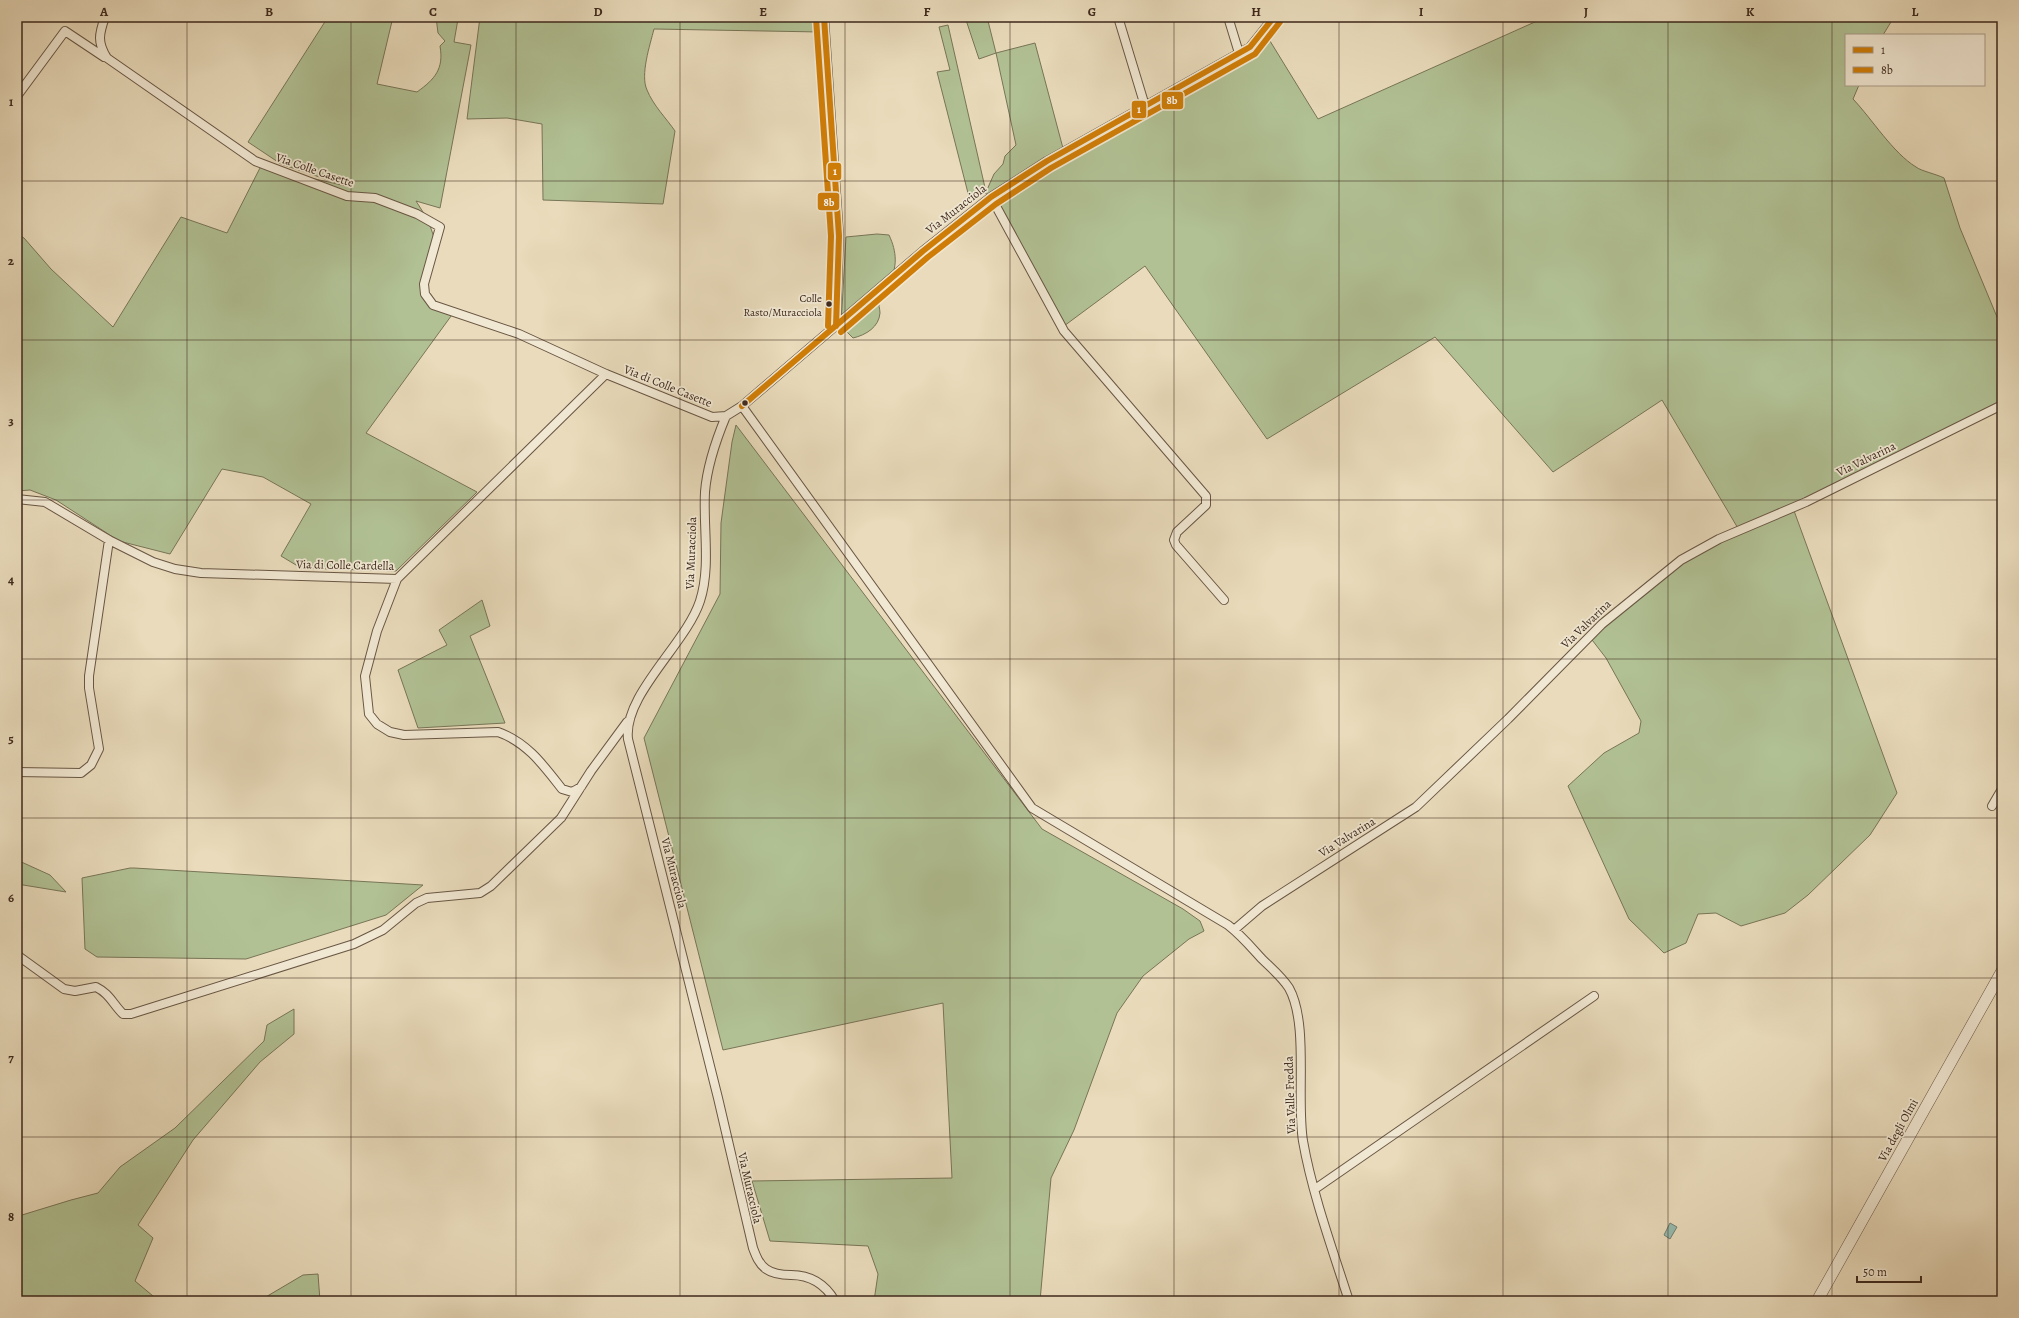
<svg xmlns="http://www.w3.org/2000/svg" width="2019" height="1318" viewBox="0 0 2019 1318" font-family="Alegreya,serif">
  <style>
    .green { fill: #b1c194; stroke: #787558 }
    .water { fill: #97bbaf; stroke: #738175 }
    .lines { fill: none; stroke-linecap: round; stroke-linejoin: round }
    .minor-casing { stroke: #695644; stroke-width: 10 }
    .tertiary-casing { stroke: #695644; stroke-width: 12 }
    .minor { stroke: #f1e8d3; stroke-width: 8 }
    .tertiary { stroke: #f1e8d3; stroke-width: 11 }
    .bus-1-casing { stroke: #f1e8d3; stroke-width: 9 }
    .bus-2-casing { stroke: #f1e8d3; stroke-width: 9 }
    .bus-1 { stroke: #cf7d07; stroke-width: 6 }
    .bus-2 { stroke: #cf7d07; stroke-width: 6 }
    .grid { fill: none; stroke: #3e291d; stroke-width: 1; stroke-opacity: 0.55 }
    .bus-dot { fill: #3e291d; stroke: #f1e8d3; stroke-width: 1.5 }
    .labels { text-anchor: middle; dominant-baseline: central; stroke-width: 3.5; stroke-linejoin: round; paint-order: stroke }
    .bus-label { font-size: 11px; fill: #3e291d; stroke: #f1e8d3; text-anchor: end }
    .street-label { font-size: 12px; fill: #3e291d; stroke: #f1e8d3 }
    .line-badge { stroke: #f1e8d3; stroke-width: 1.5 }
    .badge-label { font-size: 11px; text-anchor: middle; font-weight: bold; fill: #fff }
    .neatline { fill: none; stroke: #3e291d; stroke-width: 1.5 }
    .grid-label { font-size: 13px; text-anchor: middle; font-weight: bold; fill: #3e291d }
  </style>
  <rect width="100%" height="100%" fill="#e9dbbb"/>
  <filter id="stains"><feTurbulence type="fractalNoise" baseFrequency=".005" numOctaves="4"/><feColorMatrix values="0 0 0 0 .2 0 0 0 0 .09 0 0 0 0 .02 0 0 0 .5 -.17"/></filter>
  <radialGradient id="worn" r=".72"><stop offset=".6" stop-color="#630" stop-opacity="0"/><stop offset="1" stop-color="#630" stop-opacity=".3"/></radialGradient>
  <path class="green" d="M328,17h65l-16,67 40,8c18,-13 27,-23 23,-46l5,-5 -7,-8 -2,-16 22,2 -4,23 17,3 -31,163 -24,-7 12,19 8,23 -12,41 6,18 24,10 -88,121 111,59 -81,79 -95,-3 -20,-12 30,-52 -48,-27 -41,-8 -52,85 -51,-13 -63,-41 -26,-10 -13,1v-257l7,4 27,31 62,58 68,-110 46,16 35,-69 18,7 66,15 -65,-22 -33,-22z
    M480,17h339l1,15 -166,-3c-4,16 -14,46 -7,61 6,15 19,28 28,41l-12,73 -120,-4 -1,-76 -35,-6 -40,1z
    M965,17h22l9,36 39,-10 29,109 186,-105 20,-6 48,78 228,-102h348l-11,18h-37v50h13l-6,14c19,20 40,54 63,68 5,4 20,7 28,11l16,50 42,101v76l-209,103 104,285 -27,42 -62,60 -23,18 -44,13 -25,-13 -18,1 -12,29 -22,10 -35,-34 -61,-133 36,-33 35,-20 2,-12 -35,-63 -17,-22 83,-69 67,-37 -77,-130 -109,72 -118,-135 -168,102 -122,-173 -81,60 -73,-129 -6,-4 -16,4 -32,-125 13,-2 -11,-43 9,-2 38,167 8,-18 9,-10 2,-8 11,-11 -20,-92 -17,6z
    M877,234l12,1c8,17 9,33 -1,49 -3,5 -8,11 -9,16 -1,4 1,9 1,13 -1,14 -14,22 -27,25l-12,-12 5,-89z
    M736,425l306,404 141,80 17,12 4,10 -15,8 -46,37 -26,37 -43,117 -23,48 -11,123h-166l4,-27 -10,-28 -98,-5 -18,-60 200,-3 -9,-175 -220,47 -79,-312 76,-144 1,-71 11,-81z
    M482,600l8,26 -20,10 35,87 -87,5 -20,-58 49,-25 -8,-15z
    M17,860l33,15 16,17 -49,-8z
    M130,868h4l289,17 -37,30 -140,44 -149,-2 -12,-8 -3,-71z
    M294,1009v25l-34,28 -67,78 -55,85 15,13 -18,43 24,20h-142v-87l5,1 49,-15 27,-7 22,-26 55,-39 89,-87 3,-16z
    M318,1274l2,27h-61l44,-26z"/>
  <path class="water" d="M1670,1223l7,4 -7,12 -6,-4z"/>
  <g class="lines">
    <defs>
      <path id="minor" d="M105,17c-6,17 -8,25 2,41l148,103 92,35 28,2 42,16 23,13 -16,57 1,10 8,11 86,29 87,40 106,43 14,-1 16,-10 181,-155 68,-54 56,-36 203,-114 24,-30
        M824,17l15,219 -3,90
        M1118,17l27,89
        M1228,17l11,36
        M17,96l48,-65 39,26
        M991,197l73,134 142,165v9l-29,27 -3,8 2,5 48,55
        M742,406l290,402 196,117c13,10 23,22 34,34 9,9 20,18 27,29 20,36 7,109 14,153 9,52 30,110 46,160
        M726,416c-10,24 -19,50 -21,76 -2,36 6,75 -5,109 -14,43 -77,94 -72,138l90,359 35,150c3,8 6,16 13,21 7,5 16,6 25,6 19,0 34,9 44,26
        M17,499l28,3 64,38 44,22 22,7 26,4 196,6 209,-205
        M397,579l-20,52 -12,45 4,38 8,10 13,8 14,3 94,-3c29,10 46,34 64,57l10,3 9,-5
        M17,772l64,1 10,-8 8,-16 -10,-61v-12l20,-136
        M1992,806l10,-17
        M1234,930l28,-24 154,-99 92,-88 94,-95 79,-64 38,-21 87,-37 196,-97
        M17,955l47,34 11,2 21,-4c14,7 16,16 27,27h8l223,-70 29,-14 33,-27 11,-5 53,-5 11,-7 70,-68 30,-47 36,-49
        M1315,1189l279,-193"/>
      <path id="tertiary" d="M1817,1301l185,-330"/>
    </defs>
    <use href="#minor" class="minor-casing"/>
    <use href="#tertiary" class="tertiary-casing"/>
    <use href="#minor" class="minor"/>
    <use href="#tertiary" class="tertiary"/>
    <defs>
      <path id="bus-1" d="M824,17l15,219 -3,90
        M742,406l181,-155 68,-54 56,-36 203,-114 24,-30"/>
      <path id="bus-2" d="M816,18l15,218 -3,90
        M841,332l87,-75 68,-53 55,-36 204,-114 25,-32"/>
    </defs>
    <use href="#bus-1" class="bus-1-casing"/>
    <use href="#bus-2" class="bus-2-casing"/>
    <use href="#bus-1" class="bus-1"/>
    <use href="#bus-2" class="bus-2"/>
  </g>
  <path class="grid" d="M187,17v1284M351,17v1284M516,17v1284M680,17v1284M845,17v1284M1010,17v1284M1174,17v1284M1339,17v1284M1503,17v1284M1668,17v1284M1832,17v1284M17,181h1985M17,340h1985M17,500h1985M17,659h1985M17,818h1985M17,978h1985M17,1137h1985"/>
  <g class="bus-dot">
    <circle cx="829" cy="304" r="3.5"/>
    <circle cx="745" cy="403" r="3.5"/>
  </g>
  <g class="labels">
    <g class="bus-label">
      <text x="822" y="298">Colle<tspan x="822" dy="14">Rasto/Muracciola</tspan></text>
    </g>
    <g class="street-label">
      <text transform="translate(315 170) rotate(19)">Via Colle Casette</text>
      <text transform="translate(956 209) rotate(-38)">Via Muracciola</text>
      <text transform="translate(668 386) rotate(22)">Via di Colle Casette</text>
      <text transform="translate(1866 459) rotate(-26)">Via Valvarina</text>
      <text transform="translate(691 553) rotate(-88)">Via Muracciola</text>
      <text transform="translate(345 565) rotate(1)">Via di Colle Cardella</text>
      <text transform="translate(1586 624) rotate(-44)">Via Valvarina</text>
      <text transform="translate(1347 837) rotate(-32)">Via Valvarina</text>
      <text transform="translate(674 873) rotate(76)">Via Muracciola</text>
      <text transform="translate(1290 1095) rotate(-92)">Via Valle Fredda</text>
      <text transform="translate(1898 1130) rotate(-61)">Via degli Olmi</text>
      <text transform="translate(750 1188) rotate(77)">Via Muracciola</text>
    </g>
  </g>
  <g class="line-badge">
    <rect x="1161" y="91" width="23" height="19" rx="4" fill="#cf7d07"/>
    <rect x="1131" y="100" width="16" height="19" rx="4" fill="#cf7d07"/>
    <rect x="827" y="162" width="15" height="19" rx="4" fill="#cf7d07"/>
    <rect x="817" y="192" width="23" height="19" rx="4" fill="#cf7d07"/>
  </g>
  <g class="badge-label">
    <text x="1172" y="104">8b</text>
    <text x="1139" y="113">1</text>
    <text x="835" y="175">1</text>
    <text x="829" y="206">8b</text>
  </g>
  <rect width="2019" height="1318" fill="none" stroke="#e9dbbb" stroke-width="44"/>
  <rect x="1845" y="34" width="140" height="52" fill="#f1e8d3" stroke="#a99c8a"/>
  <rect x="1853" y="47" width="20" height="6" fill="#cf7d07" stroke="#a99c8a"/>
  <text x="1881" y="54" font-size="12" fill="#3e291d">1</text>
  <rect x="1853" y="67" width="20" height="6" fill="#cf7d07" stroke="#a99c8a"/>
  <text x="1881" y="74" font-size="12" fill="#3e291d">8b</text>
  <path d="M1857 1276v6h64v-6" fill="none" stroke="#3e291d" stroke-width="2"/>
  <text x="1863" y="1276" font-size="12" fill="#3e291d" stroke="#f1e8d3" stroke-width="3" paint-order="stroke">50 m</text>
  <rect x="22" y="22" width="1975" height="1274" class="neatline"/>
  <g class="grid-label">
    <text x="104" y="16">A</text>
    <text x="269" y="16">B</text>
    <text x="433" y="16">C</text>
    <text x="598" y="16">D</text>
    <text x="763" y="16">E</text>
    <text x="927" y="16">F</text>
    <text x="1092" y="16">G</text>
    <text x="1256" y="16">H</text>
    <text x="1421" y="16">I</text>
    <text x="1586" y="16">J</text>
    <text x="1750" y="16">K</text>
    <text x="1915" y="16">L</text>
    <text x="11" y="106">1</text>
    <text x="11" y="265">2</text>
    <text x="11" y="425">3</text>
    <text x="11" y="584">4</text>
    <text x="11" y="743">5</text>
    <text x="11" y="902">6</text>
    <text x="11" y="1062">7</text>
    <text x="11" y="1221">8</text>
  </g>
  <rect width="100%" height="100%" filter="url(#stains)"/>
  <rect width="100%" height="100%" fill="url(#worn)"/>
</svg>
